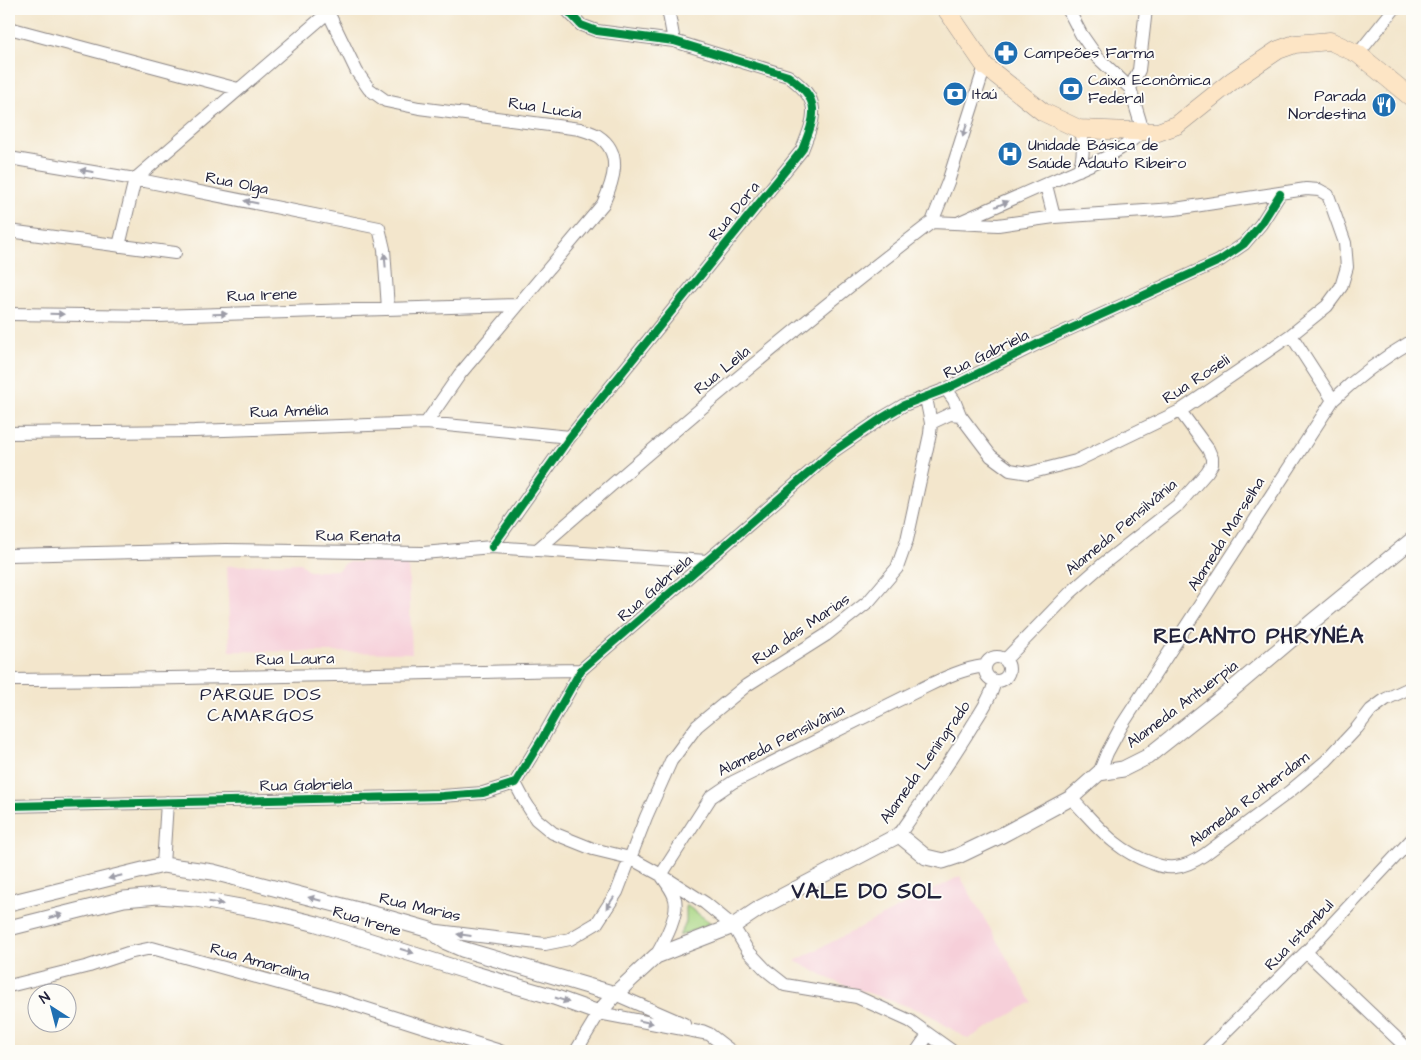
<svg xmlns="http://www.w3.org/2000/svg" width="1421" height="1060" viewBox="0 0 1421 1060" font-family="'Architects Daughter',sans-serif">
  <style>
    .built { fill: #f6cfd9 }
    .green { fill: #a8d582; stroke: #657c5e }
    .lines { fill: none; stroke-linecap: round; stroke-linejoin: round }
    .minor-casing { stroke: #8a8484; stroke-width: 14 }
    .tertiary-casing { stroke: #8a8484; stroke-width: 17 }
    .secondary-casing { stroke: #8a8484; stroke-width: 19 }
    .minor { stroke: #fff; stroke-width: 12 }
    .tertiary { stroke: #fff; stroke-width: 15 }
    .secondary { stroke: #fde5c5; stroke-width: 18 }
    .cycleway-casing { stroke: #fdfcf7; stroke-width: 11 }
    .cycleway { stroke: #00873e; stroke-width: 8 }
    .oneway { fill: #9c9ca7 }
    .labels { text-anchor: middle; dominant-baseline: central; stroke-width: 4; stroke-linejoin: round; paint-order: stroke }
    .poi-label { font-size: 16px; fill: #22223b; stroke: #fdfcf7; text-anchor: start }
    .street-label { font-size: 16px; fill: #22223b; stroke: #fdfcf7 }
    .neighbourhood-label { font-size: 18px; letter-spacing: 1px; fill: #22223b; stroke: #fdfcf7 }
    .district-label { font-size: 21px; font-weight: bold; letter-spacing: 1px; fill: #22223b; stroke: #fdfcf7 }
  </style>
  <rect width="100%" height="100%" fill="#fdfcf7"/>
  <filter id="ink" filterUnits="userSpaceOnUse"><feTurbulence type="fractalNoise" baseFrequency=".02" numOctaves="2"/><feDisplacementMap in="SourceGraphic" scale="10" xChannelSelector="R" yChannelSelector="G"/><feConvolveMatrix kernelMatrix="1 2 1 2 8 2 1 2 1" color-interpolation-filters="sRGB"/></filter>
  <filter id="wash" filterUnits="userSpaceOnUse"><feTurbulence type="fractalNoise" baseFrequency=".0096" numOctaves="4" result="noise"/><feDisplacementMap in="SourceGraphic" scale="20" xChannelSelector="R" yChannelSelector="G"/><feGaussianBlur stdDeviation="1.12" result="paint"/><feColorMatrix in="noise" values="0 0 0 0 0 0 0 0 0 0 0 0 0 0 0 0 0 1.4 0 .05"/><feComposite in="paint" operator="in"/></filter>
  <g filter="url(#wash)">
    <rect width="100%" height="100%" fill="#f3e6cc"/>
    <path class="built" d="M347,562h61l4,91 -182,-2 -3,-85 73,-3 9,8 29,-1z
      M960,876l72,126 -64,37 -23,-14 -18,-12 -91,-31 -41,-21z"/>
    <path class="green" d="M686,905l25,18 -32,13 7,-14z"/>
  </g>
  <g filter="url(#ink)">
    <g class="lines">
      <defs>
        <path id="minor" d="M324,9l4,3 29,60 12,17 17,12 33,7 161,21c6,2 13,4 18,7 26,17 15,46 5,68l-143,170 -34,49
          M668,9l6,32
          M1068,9l13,25 16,23 33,31
          M9,28l229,61
          M1358,54l36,-45
          M9,158l126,21 244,49 5,21 4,60
          M1079,170c5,-15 5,-26 0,-41
          M135,179l197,-170
          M1046,185l8,32
          M932,222l66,3 56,-8 121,-8 131,-20 13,1 9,5 17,48 2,24 -6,20 -14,19 -36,29 -111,76 -104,50 -47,12 -19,-3 -19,-14 -31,-41 -6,-15 -8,-11
          M932,222l16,-40 37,-116
          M960,222l145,-64 21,-13 17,-14 -13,-43 9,-18 7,-61
          M9,231l166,22
          M119,246l16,-67
          M9,314l149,2 359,-11
          M1291,335l42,65
          M931,423l19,-9 10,1
          M9,433l185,-2 232,-8 144,14
          M492,547l78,-110 232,-287c14,-35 20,-50 -14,-74l-114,-35 -77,-10 -16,-6 -15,-16
          M537,550c129,-113 259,-224 395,-328
          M9,555l217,-5 197,3 69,-6 215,14
          M985 669a12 12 0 1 1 24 0a12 12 0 1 1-24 0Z
          M1005,660l65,-67 33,-29 75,-59 29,-33 5,-8v-6l-4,-9 -28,-38
          M9,680c191,-1 381,-7 572,-10
          M1099,773l8,-20 15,-28 211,-325c24,-23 50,-42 79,-59
          M515,783l9,17 12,19 17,14 40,16 37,9 31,17 44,28 28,23 15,25 18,19 19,15 72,12 53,24 42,30
          M1071,798c27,28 43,52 81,65 7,3 16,5 23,4 11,-1 20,-6 29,-12l85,-63 37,-31 31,-33 14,-18 15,-11 26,-12
          M9,806l433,-10 41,-3 32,-10 27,-44 39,-69 253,-219 48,-33 22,-13 42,-16 91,-45 182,-83 25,-17 17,-20 19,-30
          M899,835c25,-36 50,-71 73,-109 9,-14 18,-27 23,-44
          M163,865l4,-63
          M430,930l115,14 25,-5 27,-16 20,-31 29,-75 25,-56 26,-35 50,-41 79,-50 43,-34 28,-33 10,-28 23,-106 1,-11 -5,-25
          M1306,952l103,98
          M656,956c8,-14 25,-44 18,-60 -3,-8 -9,-15 -13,-21l50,-78 22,-15 194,-96c19,-9 36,-17 57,-20
          M9,986l80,-20 39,-13 24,-5 184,51 164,52
          M615,994l69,30
          M702,1031l7,3 22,17
          M576,1051l23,-38 110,21
          M917,1051l11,-16
          M1206,1051l100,-99 106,-113"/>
        <path id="tertiary" d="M9,903l154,-38 50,7 168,44 49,14 16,12 16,7 153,45
          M9,928l115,-29 34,-3 38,3 72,13 49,12 158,50 79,23 45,16 16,-19 41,-38 77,-30 27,-18 139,-73 27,22 17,4 15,-5 44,-21 69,-37 28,-25 24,-4 24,-12 87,-69 79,-67 99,-81"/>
        <path id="secondary" d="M946,9l39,57 58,46 36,17 79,3 19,-7 55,-44 46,-31 17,-6 35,-3 28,13 54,44"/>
      </defs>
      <use href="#minor" class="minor-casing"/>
      <use href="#tertiary" class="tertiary-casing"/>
      <use href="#secondary" class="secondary-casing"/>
      <use href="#minor" class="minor"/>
      <use href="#tertiary" class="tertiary"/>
      <use href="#secondary" class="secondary"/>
      <defs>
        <path id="cycleway" d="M492,547l78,-110 232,-287c14,-35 20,-50 -14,-74l-114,-35 -77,-10 -16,-6 -15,-16
          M9,806l433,-10 41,-3 32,-10 27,-44 39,-69 253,-219 48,-33 22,-13 42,-16 91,-45 182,-83 25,-17 17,-20 19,-30"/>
      </defs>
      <use href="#cycleway" class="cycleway-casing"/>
      <use href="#cycleway" class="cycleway"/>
    </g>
    <defs><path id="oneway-solid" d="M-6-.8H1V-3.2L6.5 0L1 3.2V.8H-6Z" transform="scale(1.25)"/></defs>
    <g class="oneway">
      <use href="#oneway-solid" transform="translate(965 130) rotate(108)"/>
      <use href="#oneway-solid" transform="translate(87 171) rotate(-171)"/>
      <use href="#oneway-solid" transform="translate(251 202) rotate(-169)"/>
      <use href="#oneway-solid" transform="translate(1002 204) rotate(-23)"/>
      <use href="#oneway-solid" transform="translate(385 260) rotate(-95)"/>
      <use href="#oneway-solid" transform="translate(57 314) rotate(1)"/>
      <use href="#oneway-solid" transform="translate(220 314) rotate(-2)"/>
      <use href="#oneway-solid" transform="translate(115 877) rotate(166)"/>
      <use href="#oneway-solid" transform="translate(315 899) rotate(-165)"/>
      <use href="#oneway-solid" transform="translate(216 903) rotate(10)"/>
      <use href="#oneway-solid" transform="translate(610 903) rotate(123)"/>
      <use href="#oneway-solid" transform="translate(56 916) rotate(-15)"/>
      <use href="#oneway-solid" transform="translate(464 935) rotate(-173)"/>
      <use href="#oneway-solid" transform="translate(407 951) rotate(18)"/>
      <use href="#oneway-solid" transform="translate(562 1000) rotate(19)"/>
      <use href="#oneway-solid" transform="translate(646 1022) rotate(11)"/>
    </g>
  </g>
  <defs>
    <symbol id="pharmacy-disc" viewBox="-11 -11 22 22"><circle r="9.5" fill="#1f6fb2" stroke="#fdfcf7"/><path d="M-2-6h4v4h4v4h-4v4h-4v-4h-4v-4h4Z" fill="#fff"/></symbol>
    <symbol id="bank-disc" viewBox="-11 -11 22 22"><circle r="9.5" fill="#1f6fb2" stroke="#fdfcf7"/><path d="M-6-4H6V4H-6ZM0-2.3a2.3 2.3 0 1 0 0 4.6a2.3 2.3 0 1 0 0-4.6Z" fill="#fff"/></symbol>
    <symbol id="restaurant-disc" viewBox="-11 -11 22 22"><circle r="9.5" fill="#1f6fb2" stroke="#fdfcf7"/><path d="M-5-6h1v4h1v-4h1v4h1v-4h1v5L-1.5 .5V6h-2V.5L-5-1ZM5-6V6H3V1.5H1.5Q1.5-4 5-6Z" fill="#fff"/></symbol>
    <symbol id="hospital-disc" viewBox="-11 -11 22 22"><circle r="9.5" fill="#1f6fb2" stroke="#fdfcf7"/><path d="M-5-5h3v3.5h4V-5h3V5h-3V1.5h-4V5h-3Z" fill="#fff"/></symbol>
  </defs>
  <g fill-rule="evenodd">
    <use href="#pharmacy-disc" x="992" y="39" width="28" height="28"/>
    <use href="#bank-disc" x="1057" y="75" width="28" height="28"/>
    <use href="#bank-disc" x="941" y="80" width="28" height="28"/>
    <use href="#restaurant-disc" x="1370" y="91" width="28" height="28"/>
    <use href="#hospital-disc" x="996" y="140" width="28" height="28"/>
  </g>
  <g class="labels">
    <g class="poi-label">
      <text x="1024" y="53">Campeões Farma</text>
      <text x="1088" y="80">Caixa Econômica<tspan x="1088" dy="18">Federal</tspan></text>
      <text x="972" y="94">Itaú</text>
      <text x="1366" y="96" text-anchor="end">Parada<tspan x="1366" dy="18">Nordestina</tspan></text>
      <text x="1028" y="145">Unidade Básica de<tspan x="1028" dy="18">Saúde Adauto Ribeiro</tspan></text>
    </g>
    <g class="street-label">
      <text transform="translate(545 108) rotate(9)">Rua Lucia</text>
      <text transform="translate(237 183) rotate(11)">Rua Olga</text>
      <text transform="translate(734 211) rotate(-51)">Rua Dora</text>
      <text transform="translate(262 295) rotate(-2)">Rua Irene</text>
      <text transform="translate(986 354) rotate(-26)">Rua Gabriela</text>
      <text transform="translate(722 370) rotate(-39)">Rua Leila</text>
      <text transform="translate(1196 379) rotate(-33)">Rua Roseli</text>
      <text transform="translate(289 411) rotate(-2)">Rua Amélia</text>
      <text transform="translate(1121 527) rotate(-40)">Alameda Pensilvânia</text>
      <text transform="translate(1226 534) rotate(-58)">Alameda Marselha</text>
      <text transform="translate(358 536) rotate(1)">Rua Renata</text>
      <text transform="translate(655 588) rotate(-41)">Rua Gabriela</text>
      <text transform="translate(801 629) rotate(-34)">Rua das Marias</text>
      <text transform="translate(295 659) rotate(-1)">Rua Laura</text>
      <text transform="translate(1182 704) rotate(-37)">Alameda Antuerpia</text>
      <text transform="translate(781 740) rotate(-27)">Alameda Pensilvânia</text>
      <text transform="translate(925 762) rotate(-55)">Alameda Leningrado</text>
      <text transform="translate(306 785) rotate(-1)">Rua Gabriela</text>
      <text transform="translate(1249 799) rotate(-37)">Alameda Rotherdam</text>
      <text transform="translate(420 907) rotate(13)">Rua Marias</text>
      <text transform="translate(367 921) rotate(17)">Rua Irene</text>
      <text transform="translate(1299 935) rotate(-46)">Rua Istambul</text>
      <text transform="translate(260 962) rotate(16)">Rua Amaralina</text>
    </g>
    <g class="neighbourhood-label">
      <text x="261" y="694">PARQUE DOS<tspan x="261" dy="21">CAMARGOS</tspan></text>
    </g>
    <g class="district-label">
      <text x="1259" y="636">RECANTO PHRYNÉA</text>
      <text x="867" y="891">VALE DO SOL</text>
    </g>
  </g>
  <rect width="1421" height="1060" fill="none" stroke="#fdfcf7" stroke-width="30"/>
  <g transform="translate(52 1008) rotate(324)"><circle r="24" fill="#fdfcf7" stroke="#a5a5ac"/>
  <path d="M0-4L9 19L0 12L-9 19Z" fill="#1f6fb2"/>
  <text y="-8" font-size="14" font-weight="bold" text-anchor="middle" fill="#22223b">N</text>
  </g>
</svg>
